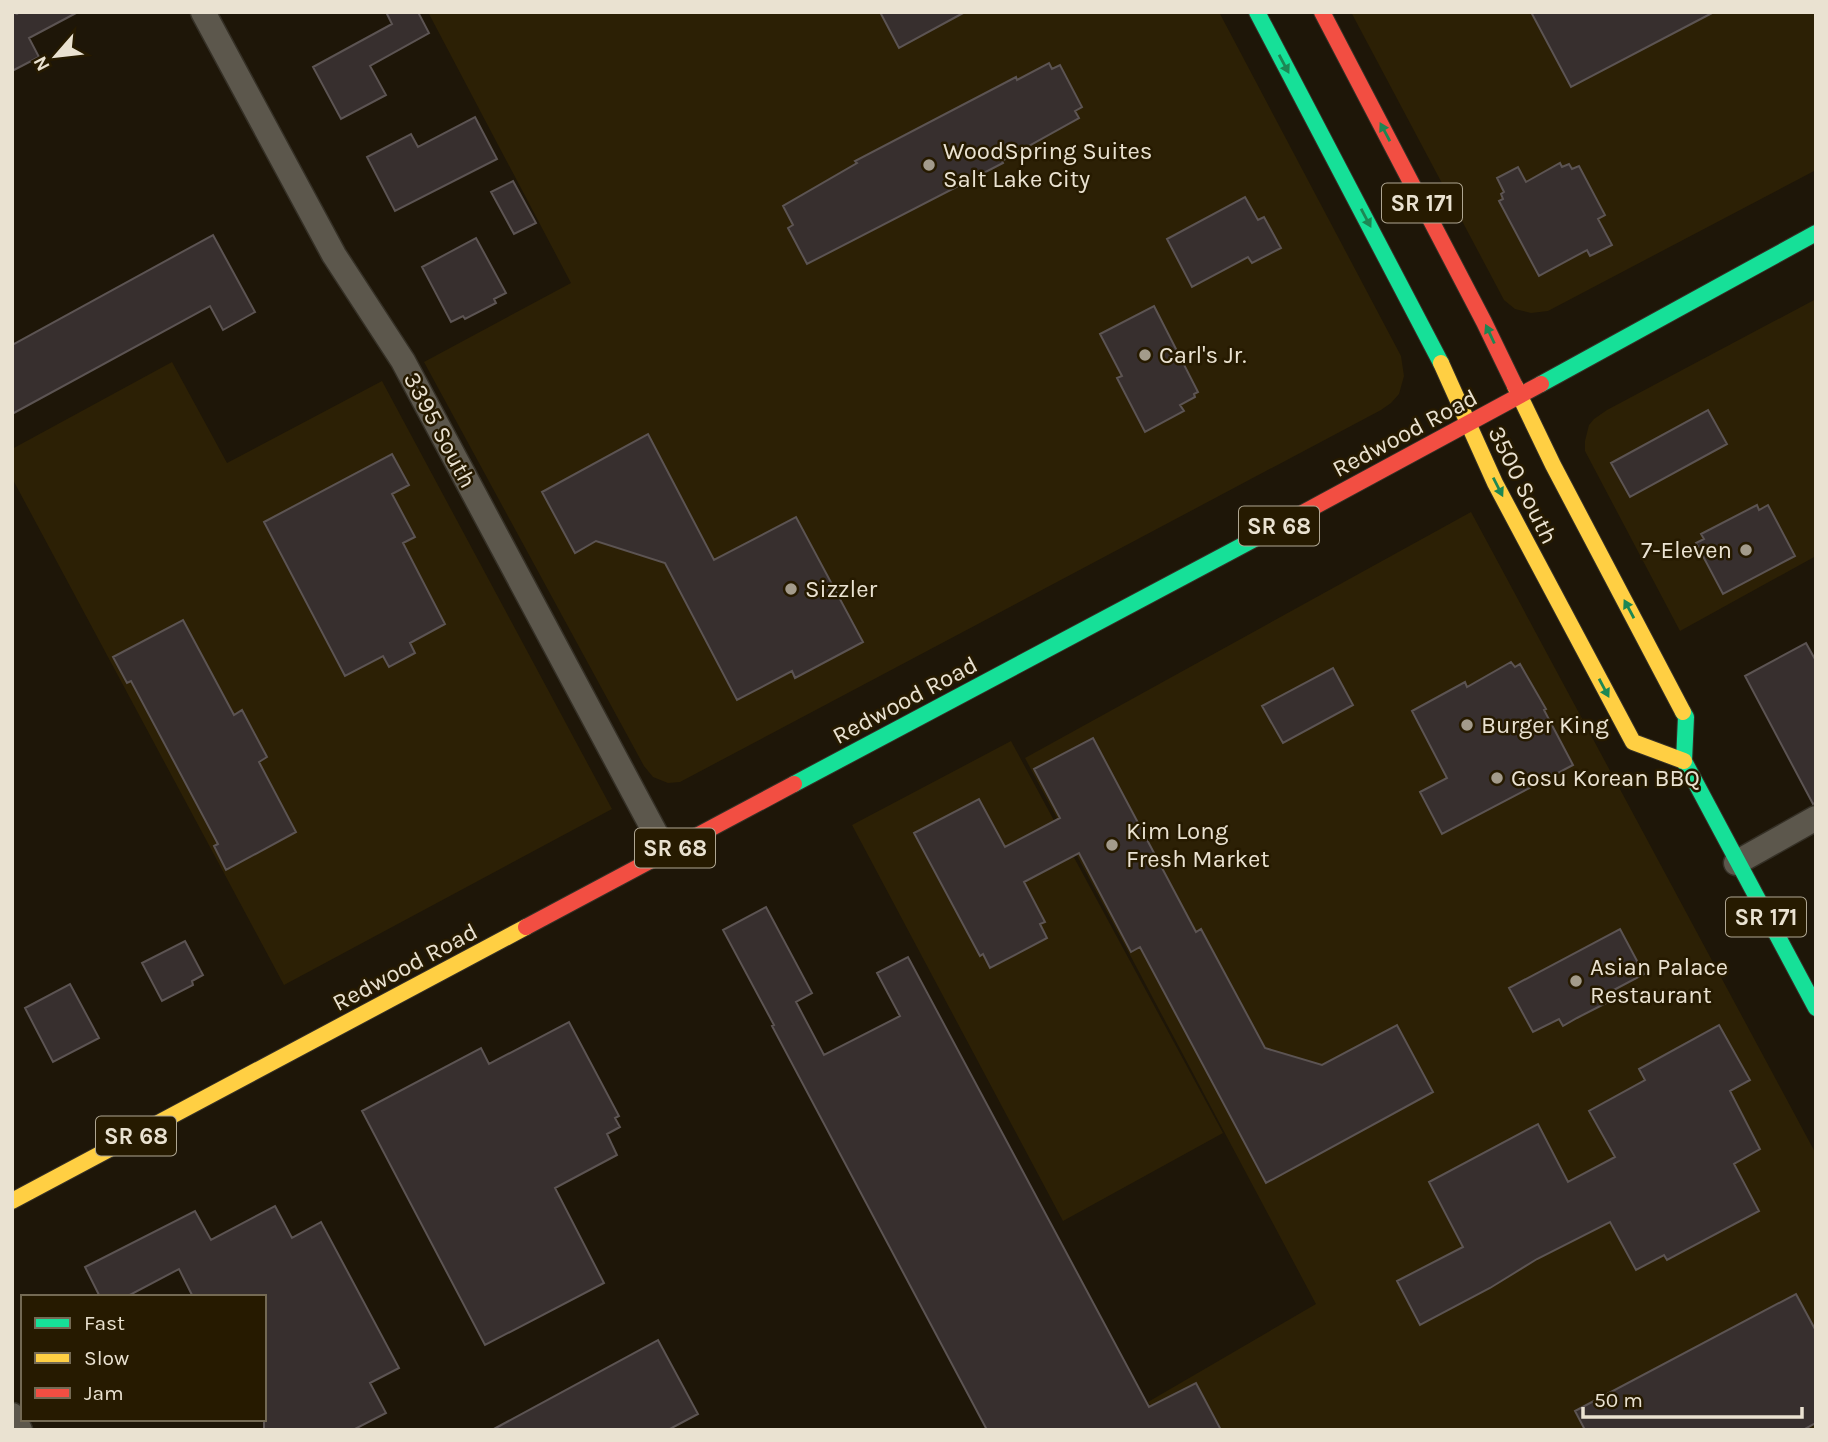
<svg xmlns="http://www.w3.org/2000/svg" width="1828" height="1442" viewBox="0 0 1828 1442" font-family="Karla,sans-serif">
  <style>
    .built { fill: #2c2005 }
    .building { fill: #372f2e; stroke: #5c5453; stroke-width: 2 }
    .lines { fill: none; stroke-linecap: round; stroke-linejoin: round }
    .street-casing { stroke: #353026; stroke-width: 27 }
    .fast-casing { stroke: #353026; stroke-width: 18 }
    .slow-casing { stroke: #353026; stroke-width: 18 }
    .jam-casing { stroke: #353026; stroke-width: 18 }
    .street { stroke: #5c574c; stroke-width: 24 }
    .fast { stroke: #16e098; stroke-width: 16 }
    .slow { stroke: #ffcf43; stroke-width: 16 }
    .jam { stroke: #f24e42; stroke-width: 16 }
    .oneway { fill: #1d8754 }
    .poi-dot { fill: #a39b8b; stroke: #261a00; stroke-width: 2.5 }
    .labels { text-anchor: middle; dominant-baseline: central; stroke-width: 5; stroke-linejoin: round; paint-order: stroke }
    .shield { fill: #261a00; stroke: #afa692; stroke-width: 2 }
    .shield-label { font-size: 23px; font-weight: bold; fill: #eae2d1 }
    .poi-label { font-size: 24px; fill: #eae2d1; stroke: #261a00; text-anchor: start }
    .street-label { font-size: 24px; fill: #eae2d1; stroke: #261a00 }
  </style>
  <rect width="100%" height="100%" fill="#1e1608"/>
  <path class="built" d="M428,12h791l182,344 3,20 -5,18 -8,9 -10,7 -701,372 -12,1 -15,-6 -9,-11 -220,-404 147,-79z
    M1351,12h465v158l-268,141 -17,2 -16,-4 -11,-9z
    M1816,299v257l-136,75 -95,-180v-10l4,-16 5,-6 13,-9z
    M172,362l55,101 155,-82 230,428 -328,176 -272,-507v-29z
    M1471,512l345,642v276h-653l-15,-28 168,-98 -291,-546z
    M1011,741l212,392 -160,88 -211,-396z"/>
  <path class="building" d="M12,12l5,2 3,-2h58l-49,26 10,19 -27,14z
    M386,12h32l11,21 -59,33 16,29 -45,24 -28,-52 79,-43z
    M880,12h85l-66,36z
    M1531,12h183l-143,75z
    M1049,63l3,6 8,-4 22,42 -7,4 4,7 -77,43 1,2 -196,101 -19,-36 5,-3 -10,-19 74,-43 -2,-2 161,-84 1,3z
    M475,117l22,42 -102,52 -28,-54 44,-23 7,13z
    M1560,163l2,4 7,-3 3,5 7,-3 26,49 -7,4 14,26 -22,11 -3,-6 -48,26 -40,-75 4,-2 -2,-5 3,-2 -7,-14 21,-11 8,15z
    M513,181l23,42 -22,11 -23,-42z
    M1245,197l13,23 6,-3 17,31 -29,15 -4,-6 -56,30 -25,-48z
    M213,235l42,77 -32,18 -13,-24 -198,108v-69z
    M476,238l30,55 -12,6 2,4 -31,16 -2,-3 -12,6 -29,-55z
    M1154,306l44,86 -4,2 1,3 -15,8 4,6 -39,21 -28,-54 5,-2 -22,-42z
    M1708,410l19,34 -97,53 -19,-34z
    M648,434l66,126 82,-43 67,125 -68,36 -3,-7 -55,29 -72,-137 -69,-22 -21,12 -33,-61z
    M392,454l17,31 -17,9 23,43 -12,6 42,81 -35,19 5,10 -26,14 -6,-11 -38,20 -81,-154z
    M1757,505l2,5 9,-5 27,51 -72,38 -27,-51 8,-4 -3,-5z
    M183,620l51,95 8,-5 25,47 -8,5 37,70 -70,38 -12,-24 4,-2 -87,-163 -4,2 -14,-26z
    M1806,643l10,18v142l-3,1 -68,-128z
    M1511,662l4,5 5,-3 26,45 -2,1 29,55 -131,69 -22,-42 27,-14 -35,-67 53,-29 2,5z
    M1333,668l20,37 -70,38 -21,-37z
    M1093,738l103,194 5,-3 64,119 57,17 75,-40 36,67 -167,91 -126,-236 -9,5 -52,-99 -55,29 21,40 -5,2 7,14 -57,30 -7,-14 -3,2 -66,-123 65,-34 26,48 55,-29 -26,-49z
    M766,907l46,86 -16,9 28,53 76,-39 -23,-43 31,-16 241,450 47,-24 25,47h-234l-215,-404 2,-1 -51,-95z
    M1620,929l24,45 -34,18 4,7 -37,19 -14,8 -4,-7 -26,13 -24,-44z
    M185,941l18,34 -11,6 1,4 -31,16 -20,-38z
    M70,984l29,54 -46,24 -28,-54z
    M569,1022l50,94 -4,2 5,9 -13,7 10,21 -62,33 49,95 -119,62 -123,-234 119,-63 8,16z
    M1719,1025l31,55 -20,11 30,58 -26,15 25,47 -92,49 -3,-5 -28,15 -26,-48 -73,37 -47,29 -70,37 -23,-44 66,-34 -34,-65 109,-58 30,58 47,-25 -26,-46 56,-31 -6,-11z
    M275,1206l17,32 29,-16 78,146 -29,15 16,30 -33,17h-89v-133h-71l-14,-28 -53,28h-26l-15,-30 110,-56 16,29z
    M1796,1294l20,37v92l-13,7h-218l-10,-19z
    M658,1340l40,74 -30,16h-176z"/>
  <g class="lines">
    <defs>
      <path id="street" d="M203,12l131,243 69,106 263,492
        M1736,863l80,-45
        M12,1415l8,15"/>
      <path id="fast" d="M1257,12l184,351
        M1541,384l275,-151
        M1683,712l3,5 -2,44 132,247
        M794,784l468,-249"/>
      <path id="slow" d="M1441,363l54,120 138,259 51,19
        M1515,386l38,79 130,247
        M12,1201l514,-274"/>
      <path id="jam" d="M1322,12l162,310 31,64
        M1262,535l279,-151
        M526,927l268,-143"/>
    </defs>
    <use href="#street" class="street-casing"/>
    <use href="#fast" class="fast-casing"/>
    <use href="#slow" class="slow-casing"/>
    <use href="#jam" class="jam-casing"/>
    <use href="#street" class="street"/>
    <use href="#fast" class="fast"/>
    <use href="#slow" class="slow"/>
    <use href="#jam" class="jam"/>
  </g>
  <defs><path id="oneway-solid" d="M-6-.8H1V-3.2L6.5 0L1 3.2V.8H-6Z" transform="scale(1.75)"/></defs>
  <g class="oneway">
    <use href="#oneway-solid" transform="translate(1284 64) rotate(62)"/>
    <use href="#oneway-solid" transform="translate(1385 132) rotate(-118)"/>
    <use href="#oneway-solid" transform="translate(1366 218) rotate(62)"/>
    <use href="#oneway-solid" transform="translate(1490 334) rotate(-115)"/>
    <use href="#oneway-solid" transform="translate(1498 487) rotate(63)"/>
    <use href="#oneway-solid" transform="translate(1629 609) rotate(-118)"/>
    <use href="#oneway-solid" transform="translate(1604 688) rotate(62)"/>
  </g>
  <g class="poi-dot">
    <circle cx="929" cy="165" r="7"/>
    <circle cx="1145" cy="355" r="7"/>
    <circle cx="1746" cy="550" r="7"/>
    <circle cx="791" cy="589" r="7"/>
    <circle cx="1467" cy="725" r="7"/>
    <circle cx="1497" cy="778" r="7"/>
    <circle cx="1112" cy="845" r="7"/>
    <circle cx="1576" cy="981" r="7"/>
  </g>
  <g class="labels">
    <g class="shield">
      <rect x="1382" y="183.5" width="80" height="39" rx="5"/>
      <rect x="1239" y="506.5" width="80" height="39" rx="5"/>
      <rect x="635" y="828.5" width="80" height="39" rx="5"/>
      <rect x="1726" y="897.5" width="80" height="39" rx="5"/>
      <rect x="96" y="1116.5" width="80" height="39" rx="5"/>
    </g>
    <g class="shield-label">
      <text x="1422" y="203">SR 171</text>
      <text x="1279" y="526">SR 68</text>
      <text x="675" y="848">SR 68</text>
      <text x="1766" y="917">SR 171</text>
      <text x="136" y="1136">SR 68</text>
    </g>
    <g class="poi-label">
      <text x="943" y="151">WoodSpring Suites<tspan x="943" dy="28">Salt Lake City</tspan></text>
      <text x="1159" y="355">Carl's Jr.</text>
      <text x="1732" y="550" text-anchor="end">7-Eleven</text>
      <text x="805" y="589">Sizzler</text>
      <text x="1481" y="725">Burger King</text>
      <text x="1511" y="778">Gosu Korean BBQ</text>
      <text x="1126" y="831">Kim Long<tspan x="1126" dy="28">Fresh Market</tspan></text>
      <text x="1590" y="967">Asian Palace<tspan x="1590" dy="28">Restaurant</tspan></text>
    </g>
    <g class="street-label">
      <text transform="translate(440 430) rotate(62)">3395 South</text>
      <text transform="translate(1405 433) rotate(-28)">Redwood Road</text>
      <text transform="translate(1523 485) rotate(64)">3500 South</text>
      <text transform="translate(905 700) rotate(-28)">Redwood Road</text>
      <text transform="translate(405 967) rotate(-28)">Redwood Road</text>
    </g>
  </g>
  <rect width="1828" height="1442" fill="none" stroke="#eae2d1" stroke-width="28"/>
  <rect x="21" y="1295" width="245" height="126" fill="#261a00" stroke="#746a54" stroke-width="2"/>
  <rect x="35" y="1318" width="35" height="10" fill="#16e098" stroke="#746a54" stroke-width="2"/>
  <text x="84" y="1330" font-size="21" fill="#eae2d1">Fast</text>
  <rect x="35" y="1353" width="35" height="10" fill="#ffcf43" stroke="#746a54" stroke-width="2"/>
  <text x="84" y="1365" font-size="21" fill="#eae2d1">Slow</text>
  <rect x="35" y="1388" width="35" height="10" fill="#f24e42" stroke="#746a54" stroke-width="2"/>
  <text x="84" y="1400" font-size="21" fill="#eae2d1">Jam</text>
  <g transform="translate(56 56) rotate(242)" stroke="#261a00" stroke-width="5" paint-order="stroke">
  <path d="M0-5L12 26L0 18L-12 26Z" fill="#eae2d1"/>
  <text y="-10" font-size="19" font-weight="bold" text-anchor="middle" fill="#eae2d1">N</text>
  </g>
  <path d="M1583 1407v10h219v-10" fill="none" stroke="#eae2d1" stroke-width="3.5"/>
  <text x="1594" y="1407" font-size="21" fill="#eae2d1" stroke="#261a00" stroke-width="5" paint-order="stroke">50 m</text>
</svg>
